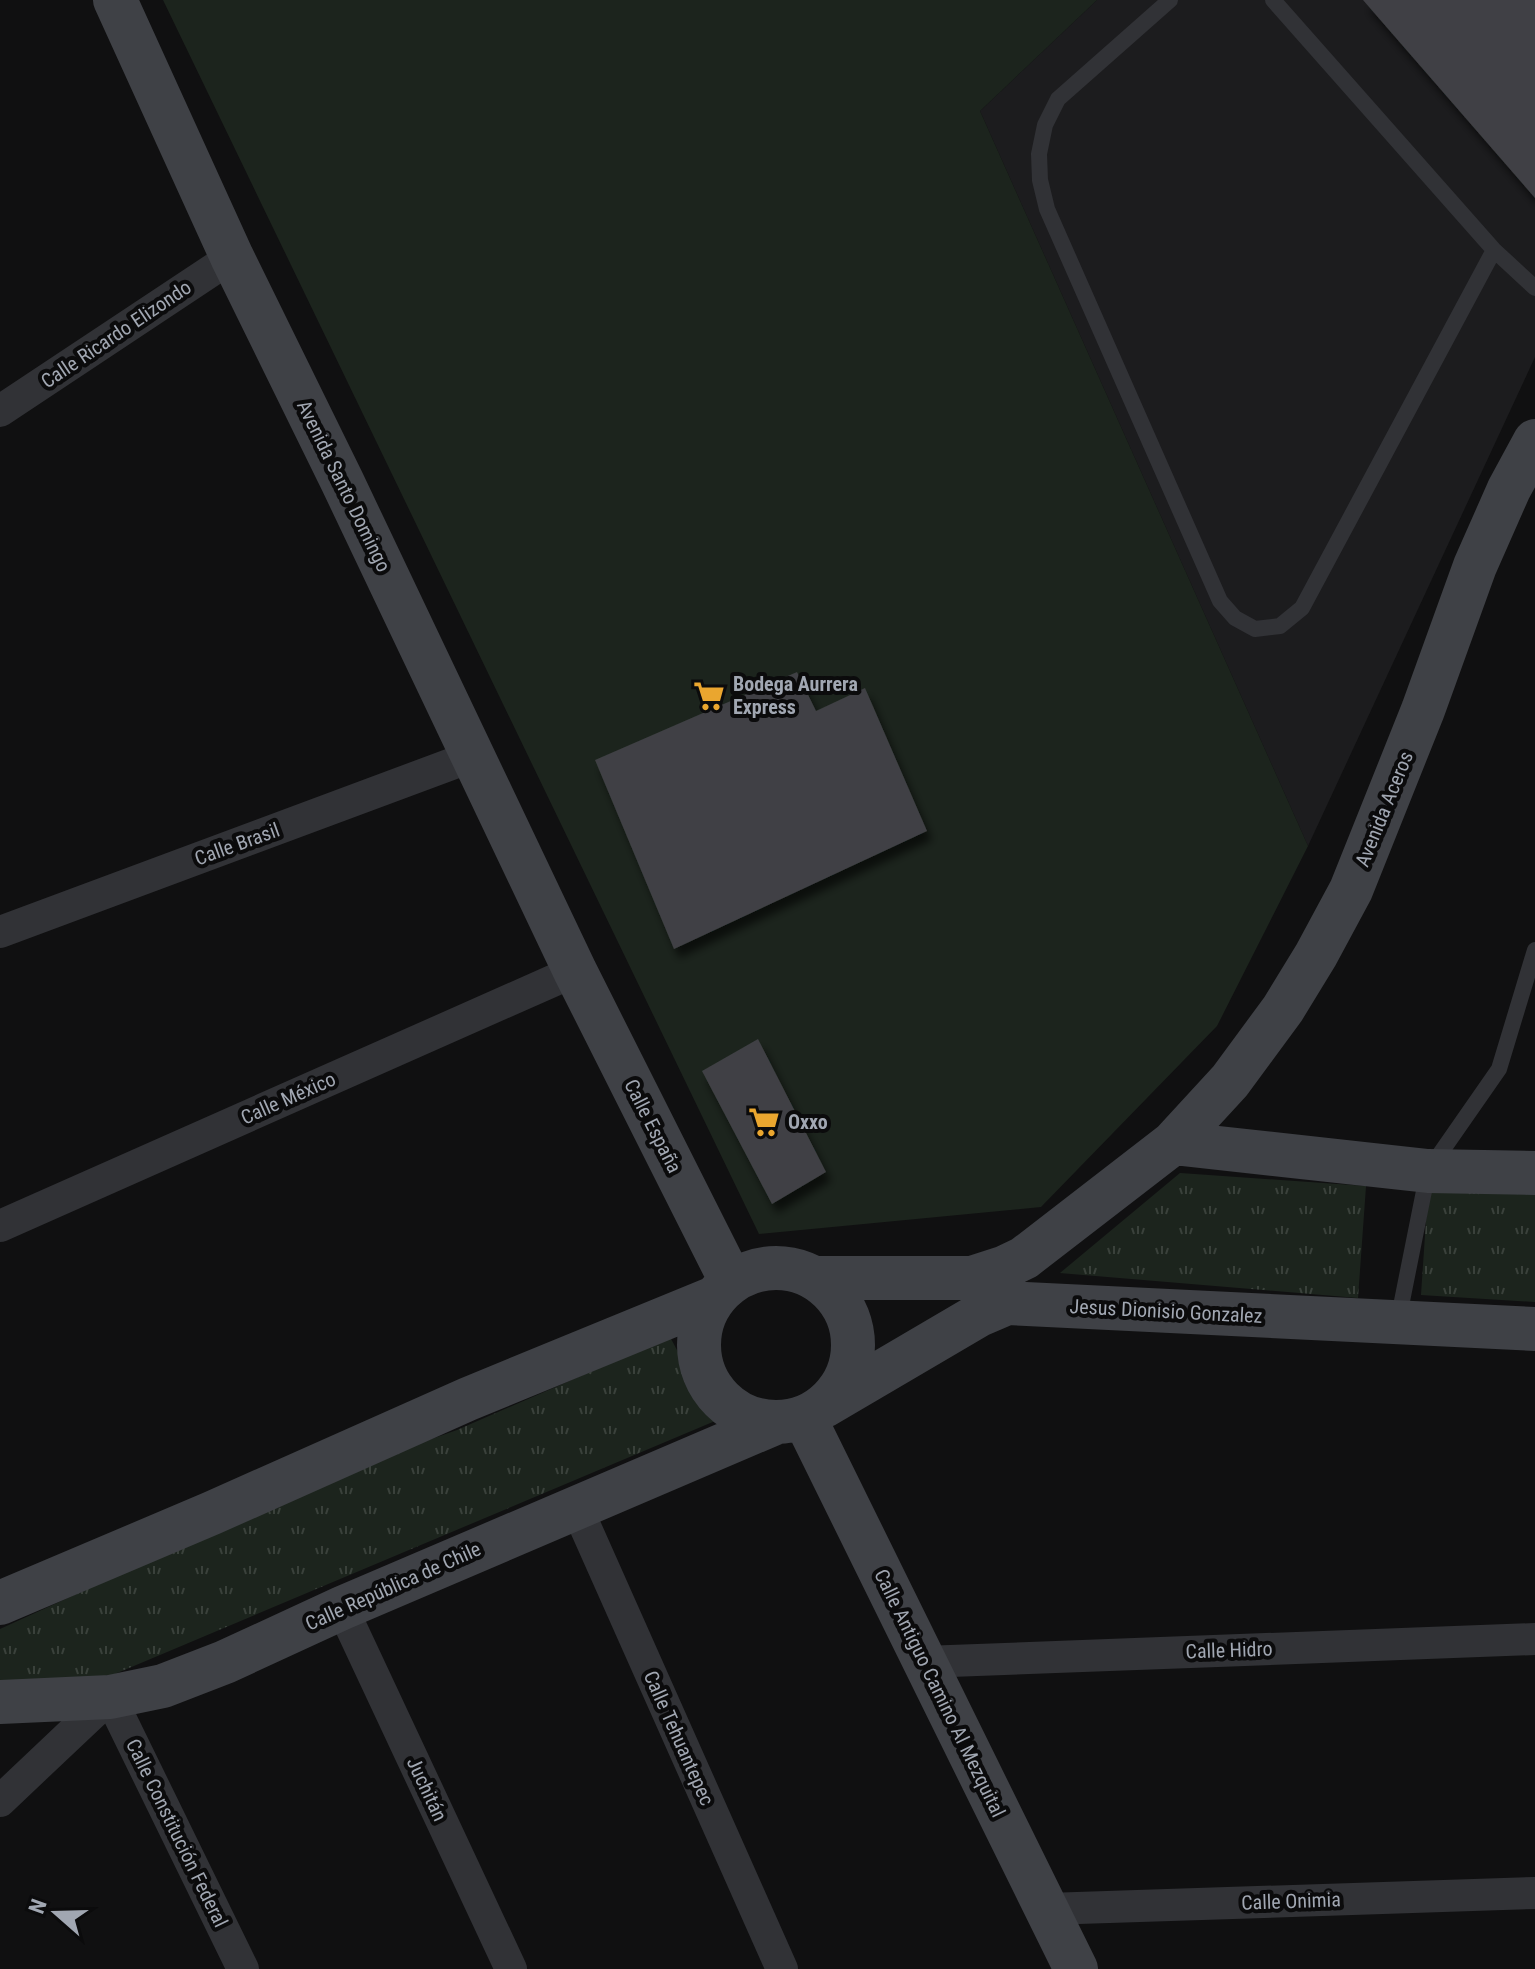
<svg xmlns="http://www.w3.org/2000/svg" width="1535" height="1969" viewBox="0 0 1535 1969" font-family="'Roboto Condensed',sans-serif">
  <style>
    .built { fill: #1c1c1e }
    .grass { fill: #1c241d }
    .park { fill: url(#park-tufts) }
    .building { fill: #3f4044; filter: url(#shadow) }
    .lines { fill: none; stroke-linecap: round; stroke-linejoin: round }
    .lane { stroke: #313236; stroke-width: 16 }
    .street { stroke: #313236; stroke-width: 32 }
    .secondary { stroke: #3f4146; stroke-width: 44 }
    .labels { text-anchor: middle; dominant-baseline: central; stroke-width: 8; stroke-linejoin: round; paint-order: stroke }
    .street-label { font-size: 20px; fill: #a1a7b2; stroke: #0b0b0c }
    .poi-label { font-size: 20px; font-weight: bold; fill: #a1a7b2; stroke: #0b0b0c; text-anchor: start }
  </style>
  <defs>
    <pattern id="park-tufts" width="24" height="20" patternUnits="userSpaceOnUse" patternTransform="scale(2)"><rect width="24" height="20" fill="#1c241d"/><path d="M3 7l-1-3M5 7V3M7 7l1-3M15 17l-1-3M17 17v-4M19 17l1-3" fill="none" stroke="#3a413b"/></pattern>
    <filter id="shadow"><feDropShadow dx="5" dy="9" stdDeviation="4" flood-color="#0009"/></filter>
  </defs>
  <rect width="100%" height="100%" fill="#101011"/>
  <path class="built" d="M1097,0h438v357l-227,489 -328,-735z"/>
  <path class="grass" d="M163,0h934l-117,111 328,735 -91,180 -176,181 -282,27z"/>
  <path class="park" d="M1180,1173l186,13 -8,112 -298,-25z
    M1428,1191l107,3v108l-114,-7z
    M670,1337l45,84 -631,266 -84,-6v-52l361,-165 96,-34z"/>
  <path class="building" d="M1363,0h172v198z
    M797,672l19,39 49,-23 62,143 -253,118 -79,-189z
    M758,1039l68,133 -54,32 -70,-133z"/>
  <g class="lines">
    <path class="lane" d="M1170,0l-112,99 -13,26 -6,29 1,26 7,29 173,392 15,17 20,11 25,-3 22,-18 192,-358
      M1273,0l221,250 41,38
      M1398,1321l30,-150 71,-102 36,-119"/>
    <path class="street" d="M0,411l232,-154
      M0,932l473,-176
      M0,1226l575,-255
      M576,1506l206,463
      M342,1608l169,361
      M923,1662l612,-23
      M0,1801l110,-104 133,272
      M1047,1909l488,-16"/>
    <path class="secondary" d="M115,0l117,257 110,224 233,490 156,310
      M1173,1143l255,28 107,2
      M699 1345a77 77 0 1 1 154 0a77 77 0 1 1-154 0Z
      M815,1278h157l31,-10 21,-10 149,-115 57,-62 53,-72 33,-54 35,-65 72,-180 52,-144 34,-77 26,-48
      M824,1406l155,-91 28,-12 528,26
      M804,1417l272,552
      M0,1603l212,-90 256,-114 246,-101
      M0,1702l110,-5 53,-11 62,-24 117,-54 433,-185"/>
  </g>
  <defs>
    <symbol id="supermarket-bare" viewBox="-9 -9 18 18"><path d="M-6-5.5h2.5l.6 2H6L4.5 2H-2.5L-4.4-4H-6ZM-1.5 3.2a1.3 1.3 0 1 0 .1 0ZM3 3.2a1.3 1.3 0 1 0 .1 0Z" fill="#eaa62f" stroke="#0b0b0c" stroke-width="2.5" paint-order="stroke"/></symbol>
  </defs>
  <g fill-rule="evenodd">
    <use href="#supermarket-bare" x="687" y="674" width="44" height="44"/>
    <use href="#supermarket-bare" x="742" y="1100" width="44" height="44"/>
  </g>
  <g class="labels">
    <g class="street-label">
      <text transform="translate(116 334) rotate(-34)">Calle Ricardo Elizondo</text>
      <text transform="translate(344 486) rotate(64)">Avenida Santo Domingo</text>
      <text transform="translate(1384 809) rotate(-68)">Avenida Aceros</text>
      <text transform="translate(237 844) rotate(-20)">Calle Brasil</text>
      <text transform="translate(288 1098) rotate(-24)">Calle México</text>
      <text transform="translate(653 1126) rotate(63)">Calle España</text>
      <text transform="translate(1166 1311) rotate(3)">Jesus Dionisio Gonzalez</text>
      <text transform="translate(393 1586) rotate(-24)">Calle República de Chile</text>
      <text transform="translate(1229 1650) rotate(-2)">Calle Hidro</text>
      <text transform="translate(940 1693) rotate(64)">Calle Antiguo Camino Al Mezquital</text>
      <text transform="translate(679 1738) rotate(66)">Calle Tehuantepec</text>
      <text transform="translate(427 1789) rotate(65)">Juchitán</text>
      <text transform="translate(177 1833) rotate(64)">Calle Constitución Federal</text>
      <text transform="translate(1291 1901) rotate(-2)">Calle Onimia</text>
    </g>
    <g class="poi-label">
      <text x="733" y="684">Bodega Aurrera<tspan x="733" dy="23">Express</tspan></text>
      <text x="788" y="1122">Oxxo</text>
    </g>
  </g>
  <g transform="translate(56 1913) rotate(290)" stroke="#0b0b0c" stroke-width="6" paint-order="stroke">
  <path d="M0-6L14 30L0 20L-14 30Z" fill="#a1a7b2"/>
  <text y="-12" font-size="22" font-weight="bold" text-anchor="middle" fill="#a1a7b2">N</text>
  </g>
</svg>
